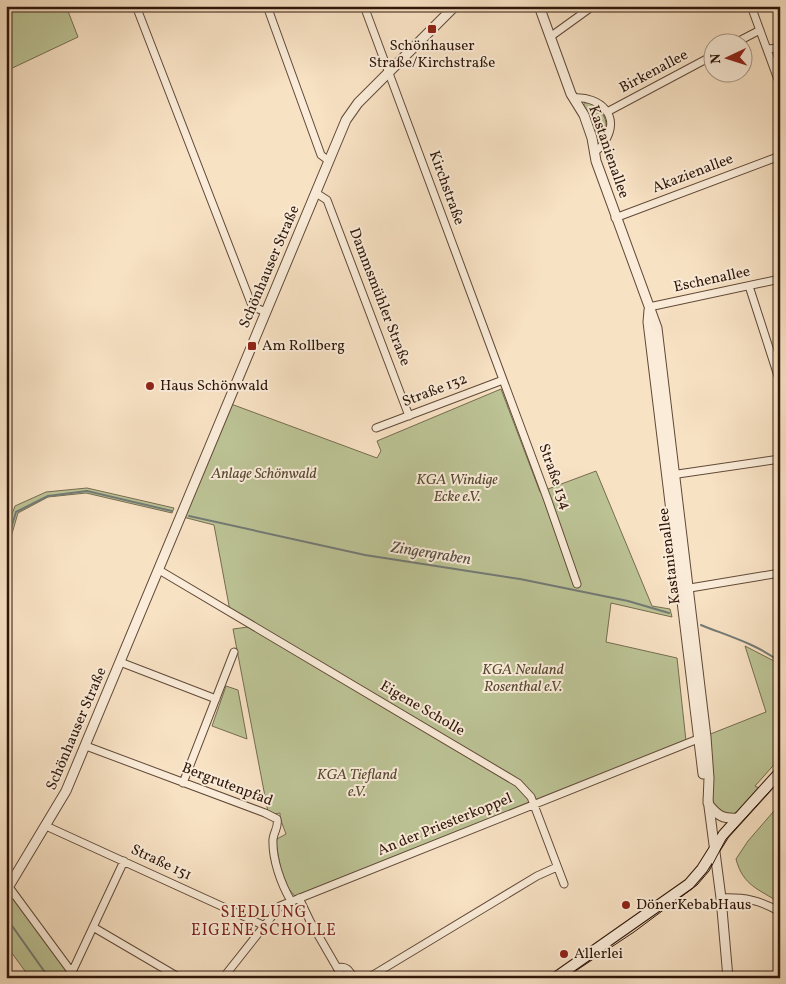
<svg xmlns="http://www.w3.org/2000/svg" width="786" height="984" viewBox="0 0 786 984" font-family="Vollkorn,serif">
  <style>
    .green { fill: #bcc395; stroke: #766c50 }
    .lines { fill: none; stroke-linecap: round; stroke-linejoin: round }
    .stream { stroke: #737a75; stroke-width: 2 }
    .minor-casing { stroke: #614938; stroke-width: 9 }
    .tertiary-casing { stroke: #614938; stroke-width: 11 }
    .secondary-casing { stroke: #2f160a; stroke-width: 12 }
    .minor { stroke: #faecd9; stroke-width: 7 }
    .tertiary { stroke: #faecd9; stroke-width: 9 }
    .secondary { stroke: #faecd9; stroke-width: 10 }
    .tram { stroke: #2f160a; stroke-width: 1 }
    .poi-dot { fill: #8f2418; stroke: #faecd9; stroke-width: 2 }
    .labels { text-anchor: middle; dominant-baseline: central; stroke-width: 4; stroke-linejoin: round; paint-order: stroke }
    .poi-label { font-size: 15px; fill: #2f160a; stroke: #faecd9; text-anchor: start }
    .street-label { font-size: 15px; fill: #2f160a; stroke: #faecd9 }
    .park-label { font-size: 15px; font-style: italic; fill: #594a34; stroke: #faecd9 }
    .water-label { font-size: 16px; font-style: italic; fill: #575049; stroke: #faecd9 }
    .neighbourhood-label { font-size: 16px; letter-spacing: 1px; fill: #7a1f14; stroke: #faecd9 }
  </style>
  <rect width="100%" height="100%" fill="#f8e2c4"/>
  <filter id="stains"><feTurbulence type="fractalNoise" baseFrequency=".004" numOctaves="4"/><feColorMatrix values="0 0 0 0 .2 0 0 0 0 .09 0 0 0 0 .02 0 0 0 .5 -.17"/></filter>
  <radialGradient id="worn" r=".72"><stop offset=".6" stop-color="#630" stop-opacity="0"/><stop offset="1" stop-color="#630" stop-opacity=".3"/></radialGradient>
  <path class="green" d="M6,6h60l12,31 -72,34z
    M587,102c17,6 26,24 13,40l-17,-37z
    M501,389l39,103 56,-21 56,135 18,3 2,8 -61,-14 -5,39 71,16 9,83 -151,60 -16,-19 -289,-171 -16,-86 -31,-8 48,-113 146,54 4,-7 -4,-10z
    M87,488l87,20 -2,5 -86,-20 -38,4 -30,16 -12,41v-24l9,-24 31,-14z
    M248,627l269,157 11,13 2,6 -235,93 -8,-9 -5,-10 -6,-34 1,-4 9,-5 -6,-16v-5l-6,1 -6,-2 -35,-183z
    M745,646l29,15 6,5v92l-25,28 4,2 -18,24 -14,5 -14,-12 -5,-70 58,-23z
    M226,686l12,4 9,49 -35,-13z
    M780,804v99c-21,-14 -37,-17 -44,-44l12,-18z
    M6,884l67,94h-43l-24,-33z"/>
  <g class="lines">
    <path class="stream" d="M6,514l3,-1
      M189,516l176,39 155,24 108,22 41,12
      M6,545l10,-33 32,-16 39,-5 85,20
      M701,625c27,11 56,19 79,37
      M10,923l39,55"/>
    <defs>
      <path id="minor" d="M136,6l115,297 5,5 10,4
        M267,6l54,149 8,6
        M364,6l183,492 30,86
        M751,6l29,79
        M550,37l43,-31
        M737,42l23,-12
        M767,49l13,-1
        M574,98c26,-2 47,18 31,43 -2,5 -7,8 -11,12
        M607,112l107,-57
        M316,193l11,7 82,216
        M615,218l165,-62
        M749,286l31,96
        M649,307l131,-28
        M376,428l127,-48
        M671,475l109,-16
        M159,570l359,213 13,14 33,87
        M684,589l96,-16
        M120,662l96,37
        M86,746l179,67 12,6c2,8 -3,12 -4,20 -1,20 8,45 18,62
        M183,783l51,-131
        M46,826l219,100
        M9,887l67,91
        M299,898l11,23 33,57
        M721,898c23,-1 39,2 59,14
        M93,927l87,51
        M337,968c9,-3 12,2 17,10
        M72,972l52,-111
        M223,978l57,-72 423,-169
        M368,978l169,-102 20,-9"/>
      <path id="tertiary" d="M539,6l32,88 13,21 8,23 4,23 61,167 49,409 3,41 -1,25
        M649,310l-1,12 55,452
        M708,799l13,99 7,80
        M709,805c9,11 14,14 29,13
        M6,891l60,-100 280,-671 12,-17 97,-97"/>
      <path id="secondary" d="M555,978l134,-94 13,-15 22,-35 56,-62"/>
    </defs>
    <use href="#minor" class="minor-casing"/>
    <use href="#tertiary" class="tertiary-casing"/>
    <use href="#secondary" class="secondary-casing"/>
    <use href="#minor" class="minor"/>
    <use href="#tertiary" class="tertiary"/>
    <use href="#secondary" class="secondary"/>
    <path class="tram" d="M565,978l69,-46 63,-47 12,-14 17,-32 54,-59"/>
  </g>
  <g class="poi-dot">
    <rect x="427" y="24" width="10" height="10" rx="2.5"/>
    <rect x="247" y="341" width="10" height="10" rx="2.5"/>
    <circle cx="150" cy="386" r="5"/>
    <circle cx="626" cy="905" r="5"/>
    <circle cx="564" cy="954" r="5"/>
  </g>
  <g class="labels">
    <g class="poi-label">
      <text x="432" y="46" text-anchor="middle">Schönhauser<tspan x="432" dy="17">Straße/Kirchstraße</tspan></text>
      <text x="262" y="346">Am Rollberg</text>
      <text x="160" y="386">Haus Schönwald</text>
      <text x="636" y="905">DönerKebabHaus</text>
      <text x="574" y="954">Allerlei</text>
    </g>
    <g class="street-label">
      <text transform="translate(654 72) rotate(-28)">Birkenallee</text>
      <text transform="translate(608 152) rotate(71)">Kastanienallee</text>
      <text transform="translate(693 174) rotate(-21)">Akazienallee</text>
      <text transform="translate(446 188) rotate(70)">Kirchstraße</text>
      <text transform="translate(270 267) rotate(-67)">Schönhauser Straße</text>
      <text transform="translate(712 280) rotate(-12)">Eschenallee</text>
      <text transform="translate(379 297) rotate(69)">Dammsmühler Straße</text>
      <text transform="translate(435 391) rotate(-21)">Straße 132</text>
      <text transform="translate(554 477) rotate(70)">Straße 134</text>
      <text transform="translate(670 556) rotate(-97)">Kastanienallee</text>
      <text transform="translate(422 709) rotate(30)">Eigene Scholle</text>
      <text transform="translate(77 729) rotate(-67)">Schönhauser Straße</text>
      <text transform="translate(227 785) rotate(21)">Bergrutenpfad</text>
      <text transform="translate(445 825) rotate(-22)">An der Priesterkoppel</text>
      <text transform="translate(161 863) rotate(25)">Straße 151</text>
    </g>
    <g class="park-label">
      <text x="264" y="474">Anlage Schönwald</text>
      <text x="457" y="480">KGA Windige<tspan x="457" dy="17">Ecke e.V.</tspan></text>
      <text x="523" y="670">KGA Neuland<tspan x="523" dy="17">Rosenthal e.V.</tspan></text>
      <text x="357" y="775">KGA Tiefland<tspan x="357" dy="17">e.V.</tspan></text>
    </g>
    <g class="water-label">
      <text transform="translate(431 554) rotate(9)">Zingergraben</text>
    </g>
    <g class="neighbourhood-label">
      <text x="264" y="913">SIEDLUNG<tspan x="264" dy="18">EIGENE SCHOLLE</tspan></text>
    </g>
  </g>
  <rect width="786" height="984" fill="none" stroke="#f8e2c4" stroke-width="25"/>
  <rect x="8" y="8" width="771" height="969" fill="none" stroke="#2f160a" stroke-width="2.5"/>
  <rect x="12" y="12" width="761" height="959" fill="none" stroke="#2f160a"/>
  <g transform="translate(728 58) rotate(266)"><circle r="24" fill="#faecd9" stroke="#a99686"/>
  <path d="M0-4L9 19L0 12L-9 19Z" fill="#8f2418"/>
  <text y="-8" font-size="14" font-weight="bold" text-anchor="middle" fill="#2f160a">N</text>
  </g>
  <rect width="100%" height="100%" filter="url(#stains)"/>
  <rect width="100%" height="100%" fill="url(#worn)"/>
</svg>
